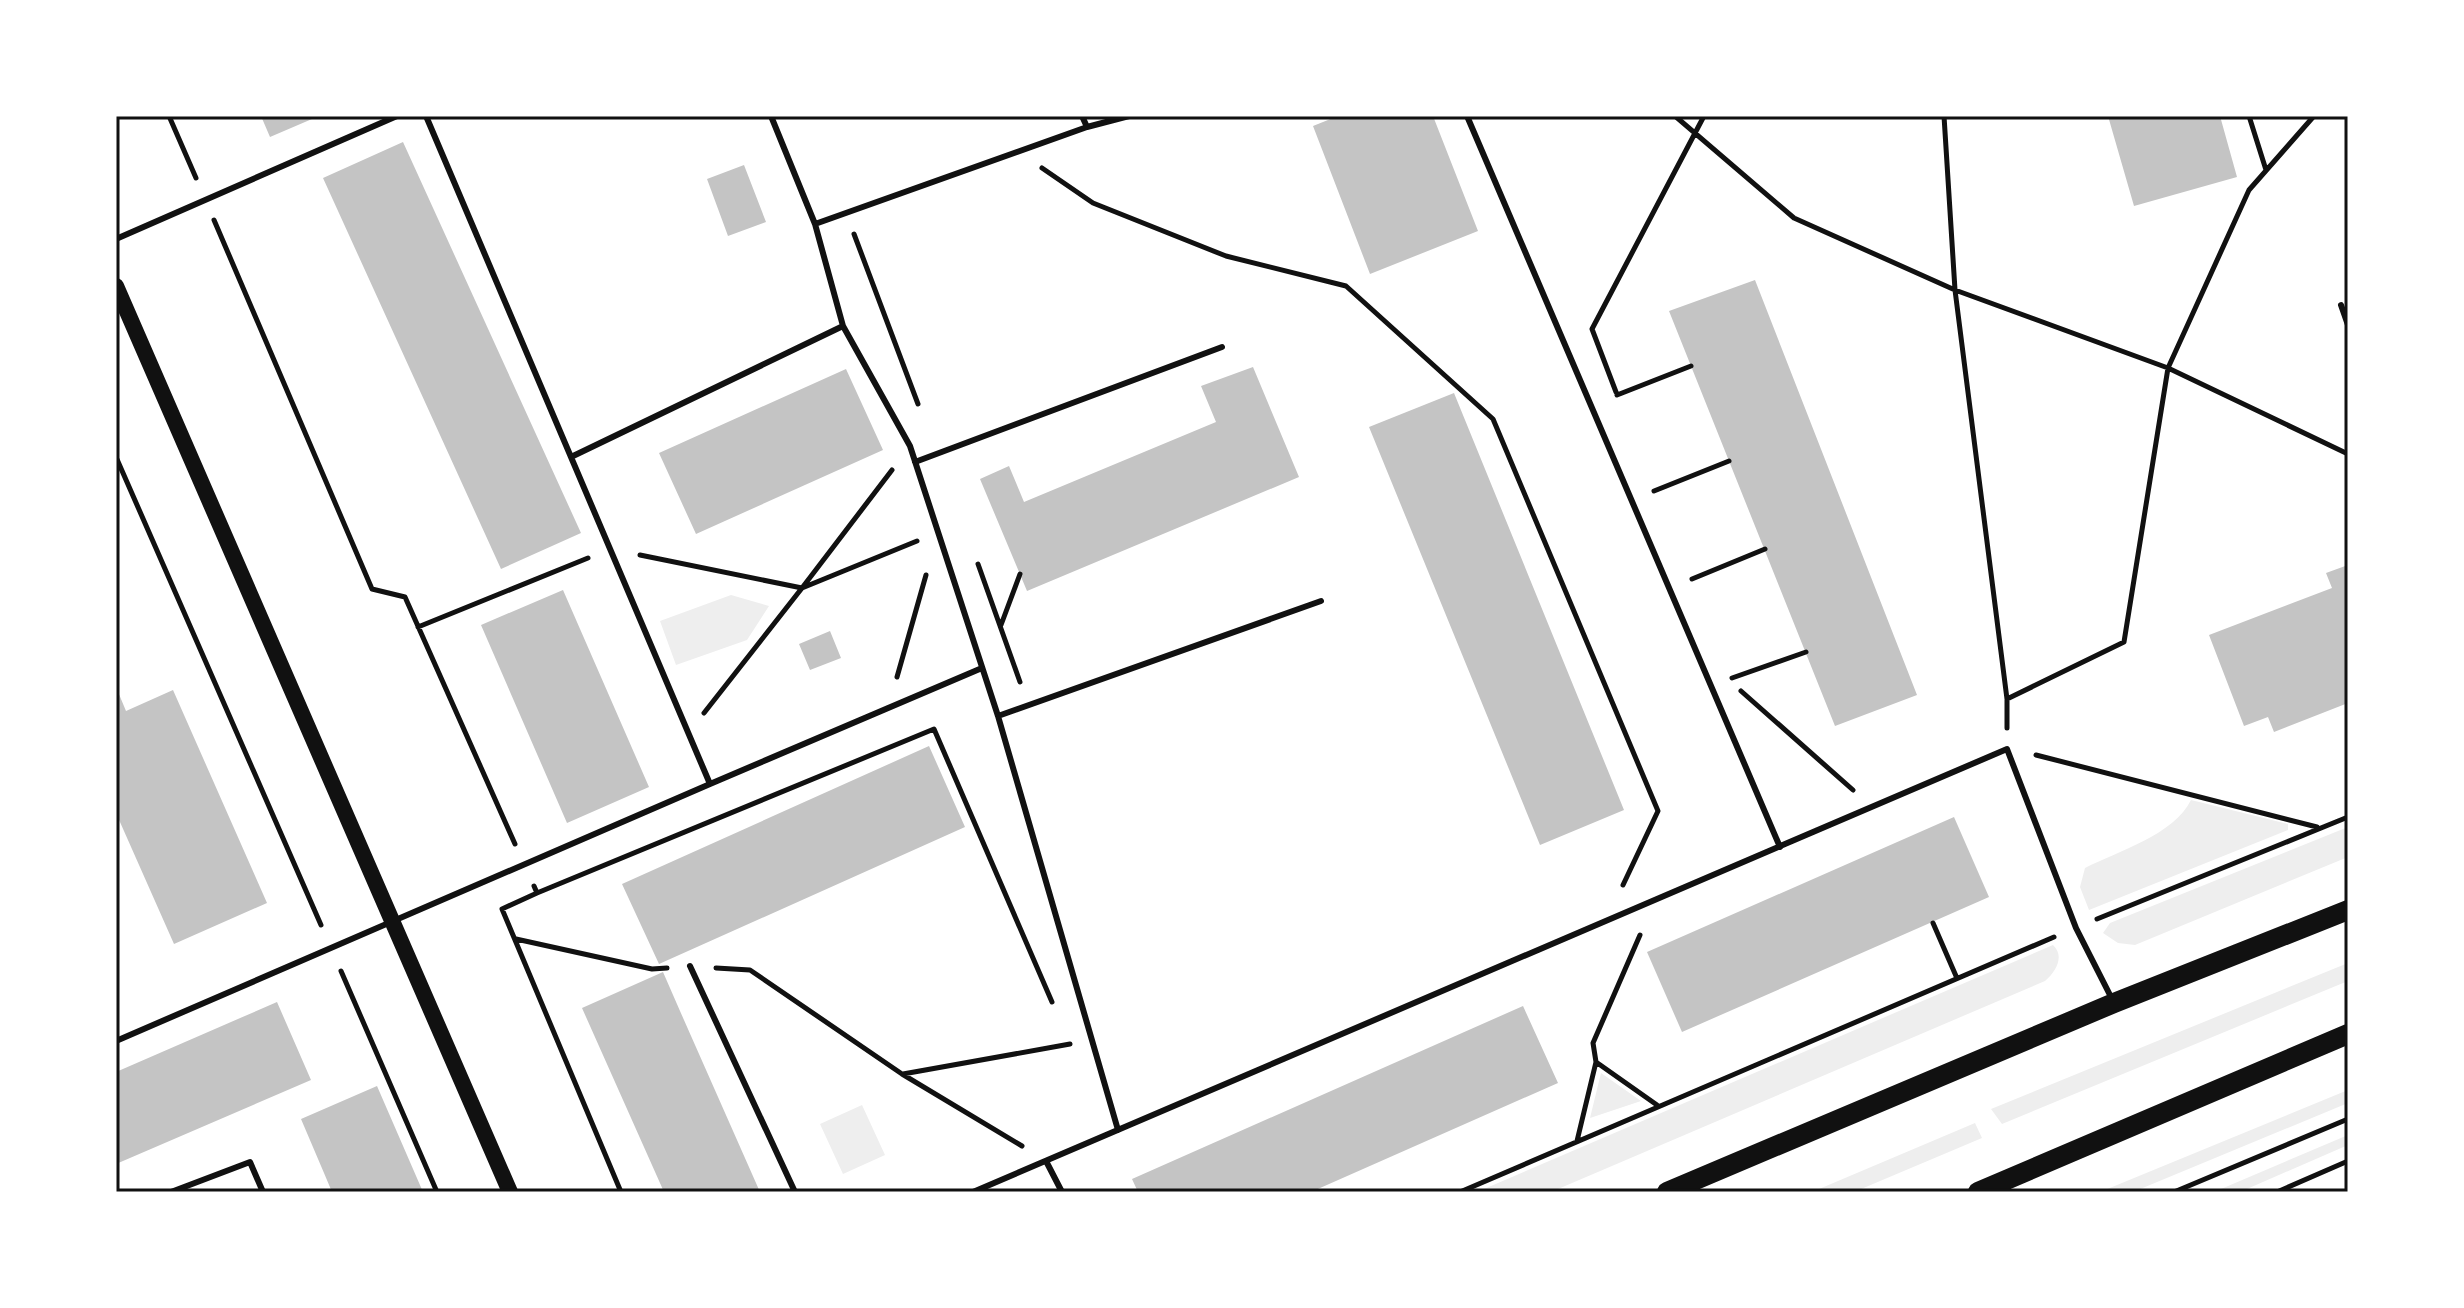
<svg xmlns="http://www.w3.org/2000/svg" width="2464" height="1308" viewBox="0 0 2464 1308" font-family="Ubuntu,sans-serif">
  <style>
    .green { fill: #eee }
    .building { fill: #c4c4c4 }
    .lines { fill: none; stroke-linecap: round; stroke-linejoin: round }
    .path { stroke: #111; stroke-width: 5 }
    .service { stroke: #111; stroke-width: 6 }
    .secondary { stroke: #111; stroke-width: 16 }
    .primary { stroke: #111; stroke-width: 20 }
    .neatline { fill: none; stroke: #111; stroke-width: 3 }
  </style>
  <rect width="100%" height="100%" fill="#fff"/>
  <path class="green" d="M731,595l38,11 -22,34 -71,25 -16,-44z
    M2191,800l97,24v6l-199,80 -9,-23 5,-19c33,-17 89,-33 106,-68z
    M2348,827v30l-213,88 -17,-2 -15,-10 7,-10z
    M2053,945c12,11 3,27 -8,36l-494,211h-74z
    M2348,963v18l-346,143 -11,-15z
    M1601,1073l40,28 -51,17z
    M2348,1090v13l-215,89h-33z
    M862,1105l23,50 -42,19 -23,-50z
    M1975,1123l7,15 -128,54h-42z
    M2348,1135v10l-108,47h-26z"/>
  <path class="building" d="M261,116h58l-49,21z
    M1338,116h95l45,115 -108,43 -57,-148z
    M2108,116h112l17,61 -103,29z
    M403,142l178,391 -80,36 -178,-391z
    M744,165l22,57 -38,14 -21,-57z
    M1755,280l162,415 -82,31 -166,-415z
    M1253,367l46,110 -272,114 -47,-112 29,-13 15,36 192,-80 -15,-36z
    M846,369l37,81 -187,84 -37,-81z
    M1454,393l170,417 -84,35 -171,-418z
    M2348,565v138l-74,29 -6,-15 -24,9 -35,-91 123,-47 -6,-15z
    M563,590l86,197 -82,36 -86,-198z
    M830,631l11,27 -31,12 -11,-26z
    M116,687l10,24 47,-21 94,213 -93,41 -58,-131z
    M929,746l36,81 -306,137 -37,-80z
    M1954,817l35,80 -307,135 -35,-80z
    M663,972l17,39 80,181h-96l-82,-184z
    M277,1002l34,78 -195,84v-92z
    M1523,1006l35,77 -247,109h-173l-6,-13z
    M377,1086l46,106h-91l-8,-19 -23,-54z"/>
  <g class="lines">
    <path class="path" d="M169,116l27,62
      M1675,116l119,102 161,72 213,78 180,86
      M1944,116l11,174 52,409v29
      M2249,116l17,54
      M1042,168l51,35 133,53 120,30 147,133 165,392 -35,74
      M214,220l158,369 33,8 110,247
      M854,234l64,170
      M1616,392l-24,-63 112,-213
      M1617,395l74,-29
      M116,457l205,468
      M1654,491l75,-30
      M640,555l162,33 90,-118
      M978,564l42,118
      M1692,579l73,-30
      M1001,625l19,-51
      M418,627l170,-69
      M897,677l29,-102
      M1732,678l74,-26
      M1741,691l112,99
      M2007,699l117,-57 44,-274 81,-178 65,-74
      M704,713l98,-125 115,-47
      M2036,755l281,72
      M534,886l3,7 -35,16 119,283
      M537,893l397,-164 118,273
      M2097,919l251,-102
      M1933,923l23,53
      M516,939l136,30 15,-1
      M716,968l34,2 152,104 120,72
      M341,971l96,221
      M1596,1062l61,43
      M903,1074l167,-30
      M1577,1141l19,-79 -3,-19 47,-108
      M1460,1192l594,-255
      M2174,1192l174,-73
      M2277,1192l71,-31"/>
    <path class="service" d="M771,116l44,108
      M1082,116l5,11
      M1467,116l313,731
      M116,239l281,-123
      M2341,305l7,20
      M571,457l272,-131
      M915,462l307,-115
      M998,716l323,-115
      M710,784l272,-116
      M690,966l105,226
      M116,1041l594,-257 -284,-668
      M1118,1130l-120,-414 -88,-270 -67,-120 -28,-102 272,-97 42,-11
      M1046,1161l16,31
      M171,1192l79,-30 13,30
      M973,1192l1034,-443 69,179 36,71"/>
    <path class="secondary" d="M116,286l394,906"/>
    <path class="primary" d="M1667,1192l447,-189 234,-93
      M1978,1192l370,-158"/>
  </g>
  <rect width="2464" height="1308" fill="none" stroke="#ffffff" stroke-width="236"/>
  <rect x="118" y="118" width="2228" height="1072" class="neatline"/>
</svg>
